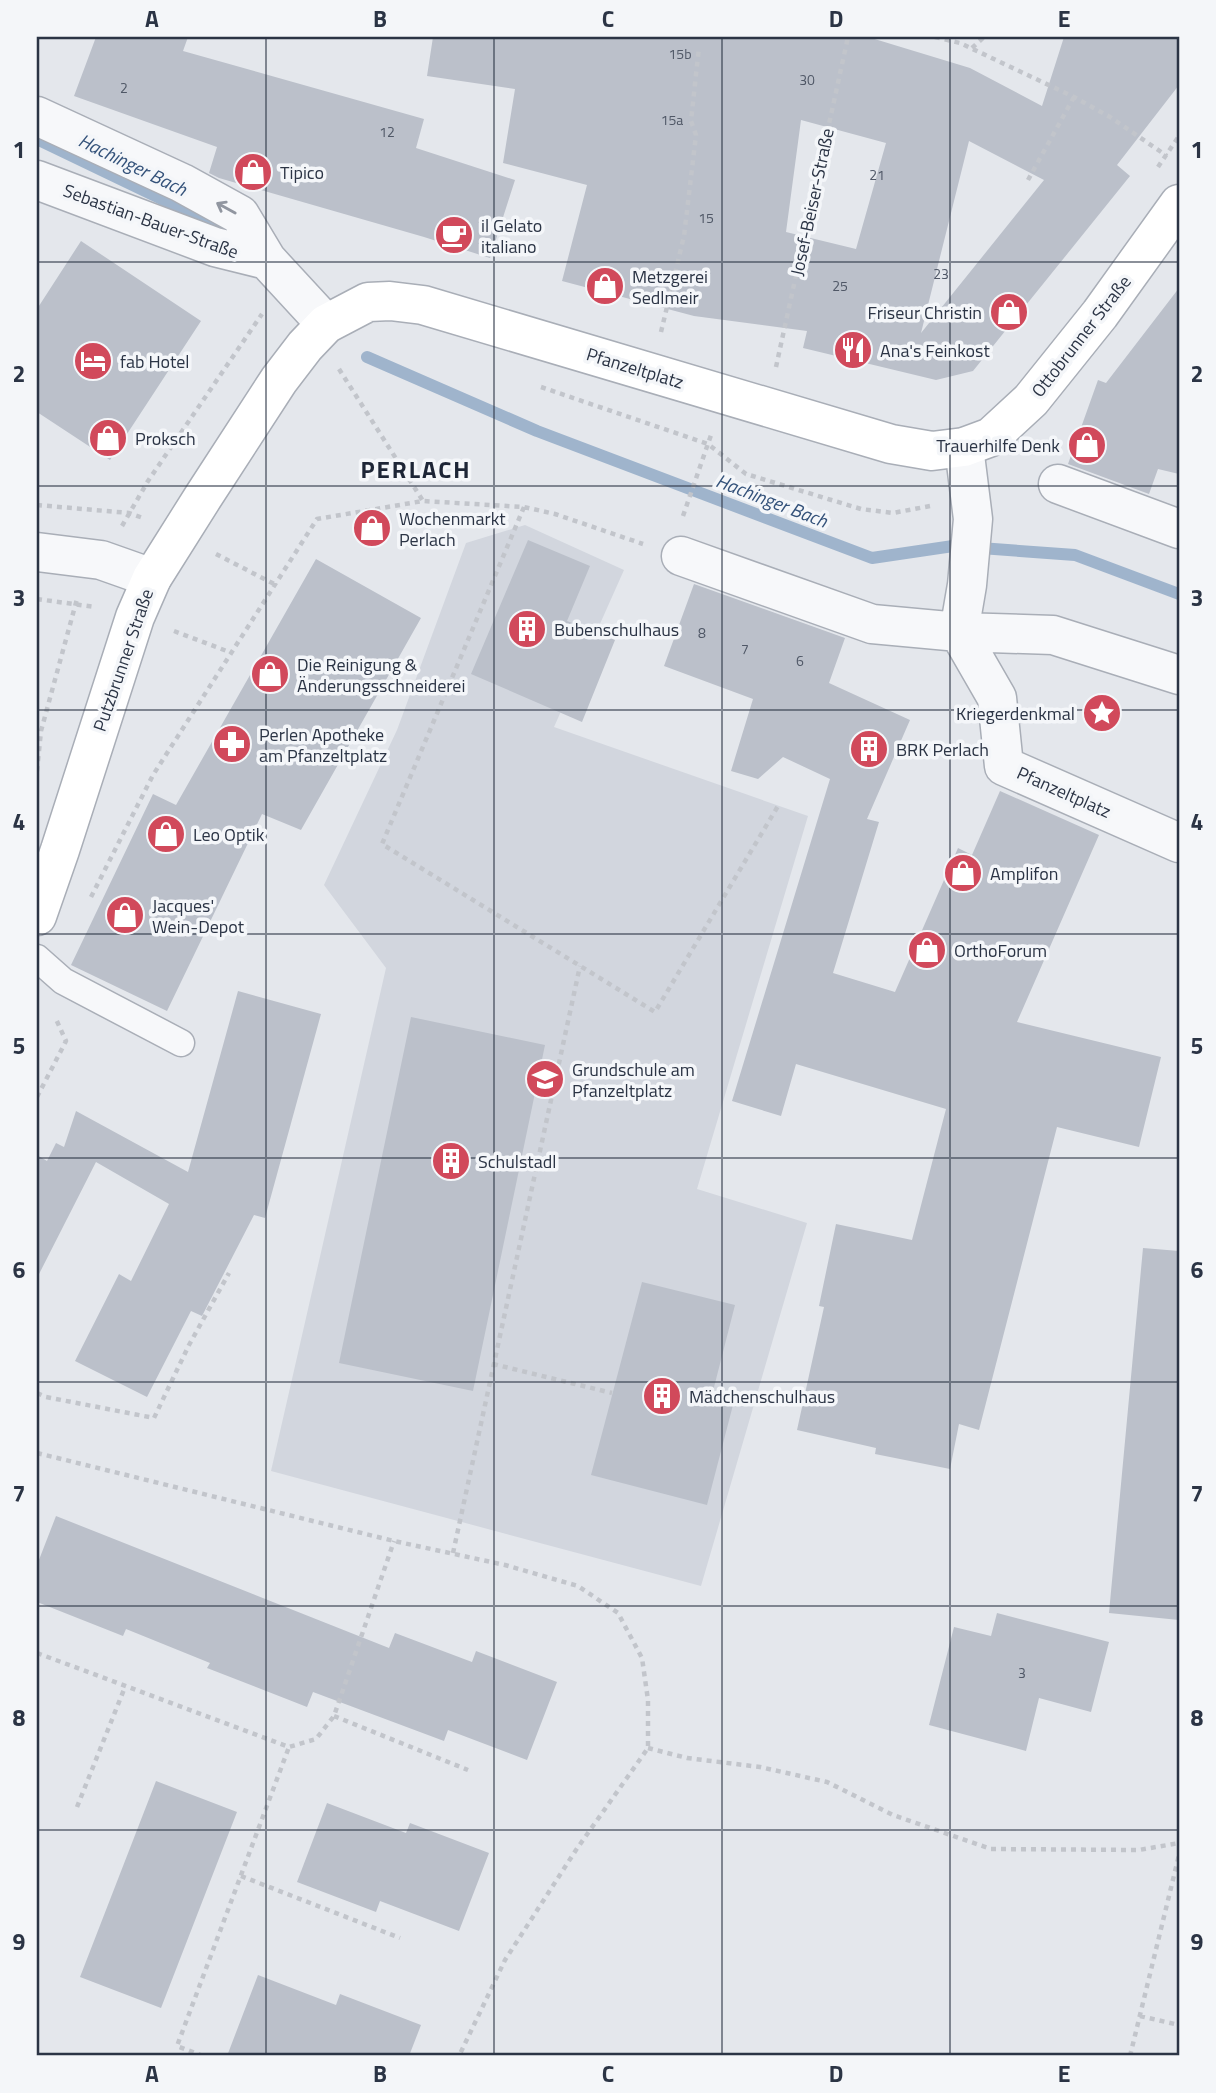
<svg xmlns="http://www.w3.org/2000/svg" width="1216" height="2093" viewBox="0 0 1216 2093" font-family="'Titillium Web',sans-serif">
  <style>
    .built { fill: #d2d6de }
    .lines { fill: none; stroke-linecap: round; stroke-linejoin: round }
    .stream { stroke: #9fb4cc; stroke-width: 12 }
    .building { fill: #bbc0ca; fill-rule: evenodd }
    .service-casing { stroke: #a9aeb7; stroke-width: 29 }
    .minor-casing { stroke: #a9aeb7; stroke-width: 41 }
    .secondary-casing { stroke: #a9aeb7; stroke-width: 41 }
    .path { stroke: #c2c5cb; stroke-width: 4.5; stroke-dasharray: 5 5; stroke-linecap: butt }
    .service { stroke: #f7f8fa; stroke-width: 26 }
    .minor { stroke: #f7f8fa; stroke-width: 38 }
    .secondary { stroke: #fff; stroke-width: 38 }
    .oneway { stroke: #9196a0 }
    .grid { fill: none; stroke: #2b3445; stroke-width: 2; stroke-opacity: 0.55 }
    .labels { text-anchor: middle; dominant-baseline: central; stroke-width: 7; stroke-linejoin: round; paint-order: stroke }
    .number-label { font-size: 14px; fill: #4f5766 }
    .poi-label { font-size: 18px; fill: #2b3445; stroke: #f4f6f9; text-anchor: start }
    .street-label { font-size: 18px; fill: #2b3445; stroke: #f4f6f9 }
    .water-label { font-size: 19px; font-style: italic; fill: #34527a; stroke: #f4f6f9 }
    .district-label { font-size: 24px; font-weight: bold; letter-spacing: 2px; fill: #1d2536; stroke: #f4f6f9 }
    .neatline { fill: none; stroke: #2b3445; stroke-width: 2.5 }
    .grid-label { font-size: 23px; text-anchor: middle; font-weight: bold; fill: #2b3445 }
  </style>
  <rect width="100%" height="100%" fill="#e4e7ec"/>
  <path class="built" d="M525,525l99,45 -70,157 254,89 -111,373 110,34 -106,363 -430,-115 115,-503 -62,-83 73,-155 69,-187z"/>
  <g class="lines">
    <path class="stream" d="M37,139l175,84
      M367,357l170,74 335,127 81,-12 122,9 104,39"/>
  </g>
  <path class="building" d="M96,37h92l-5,14 241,68 -8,29 99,32 -25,78 -66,-21 -205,-59 -10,-5 8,-26 -143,-51z
    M433,37h435l102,31 72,38 22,-69h115v48l-62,80 13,11 -157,195 -37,9 -133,-32 4,-17 -113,-15 -132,-35 25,-96 -84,-22 12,-74 -88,-13zM801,120l85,23 -30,106 -70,-17zM969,141l75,39 -123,153z
    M81,241l120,80 -91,139 -73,-48v-103z
    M1179,288v186l-21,-5 -9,25 -81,-30 30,-84 8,3z
    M528,540l62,26 -23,55 48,19 -33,82 -111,-48z
    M316,559l105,59 -120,212 -39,-16 -95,197 -96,-46 82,-171 23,11z
    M694,584l151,54 -16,45 81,37 -43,99 12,3 -46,151 62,19 63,-144 14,7 28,-64 99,44 -82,187 144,35 -22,90 -82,-20 -78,303 -20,-6 -9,45 -75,-15 1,-6 -79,-18 27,-123 -5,-1 17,-82 76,16 34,-131 -150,-45 -15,52 -49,-15 98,-322 -47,-22 -25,22 -27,-8 22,-72 -89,-33z
    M238,991l83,23 -56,204 -11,-3 -52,101 -11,-5 -44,86 -72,-36 44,-87 12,7 38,-77 -73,-42 -59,116v-123l10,6 9,-18 8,4 12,-36 112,61z
    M411,1017l134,28 -72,346 -134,-28z
    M1143,1248l36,3v369l-70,-7z
    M642,1282l93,23 -24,94 22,6 -26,100 -116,-30z
    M56,1516l333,132 6,-15 77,29 4,-11 81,31 -30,78 -79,-30 -4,11 -131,-49 -6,15 -100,-39 3,-5 -84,-34 -3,7 -86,-34v-37z
    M997,1613l112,29 -18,70 -52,-14 -13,53 -97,-26 25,-98 37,9z
    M156,1781l81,31 -76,196 -81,-31z
    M327,1803l79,30 4,-10 79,30 -30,78 -79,-30 -4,11 -79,-30z
    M258,1975l78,30 4,-11 81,31 -12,31h-182z"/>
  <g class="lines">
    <defs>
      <path id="service" d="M37,958l26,23 118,62"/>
      <path id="minor" d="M37,116l145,67 58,32 27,45 59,64
        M37,180l178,67 52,13
        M964,447l9,72 -6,66 -8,47 38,66 7,68 175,77
        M1058,484l121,45
        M37,552l64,8 51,18
        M681,556l191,68 87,8 94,3 126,40"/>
      <path id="secondary" d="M37,916l23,-66 75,-233 17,-39 51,-81 76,-117 26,-34 21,-22 42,-22 22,-1 33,4 468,139 41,7 32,-4 27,-10 40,-37 69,-86 79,-110"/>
    </defs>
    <use href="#service" class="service-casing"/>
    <use href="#minor" class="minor-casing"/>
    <use href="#secondary" class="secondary-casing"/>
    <path class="path" d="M935,37l25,6 114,54 36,20 57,39
      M972,48l12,-11
      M1158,167l21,-31
      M1028,180l46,-83
      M661,332l23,-96 12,-101 -5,-14 8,-74
      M776,367l72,-330
      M339,369l84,132
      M541,387l167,57 38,30 115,35 32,4 37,-7
      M37,505l92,8 14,5
      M524,507l-142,337 273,168 123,-206
      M683,516l28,-81
      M122,526l26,-45 114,-167
      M216,554l58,30
      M37,599l58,8
      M174,631l58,22
      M37,771l4,-40 36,-132
      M91,897l62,-122 164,-256 106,-18 101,6 31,7 88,30
      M37,1097l29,-56 -11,-24
      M493,1364l119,29
      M37,1393l9,4 108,21 35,-73 40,-72
      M37,1453l357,88 111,24 73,21 40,27 24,45 6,42v48l-72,102 -71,110 -46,96
      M453,1553l127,-587
      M37,1653l252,94 27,-8 18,-23 60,-175
      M334,1716l134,54
      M648,1748l39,10 73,9 67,15 66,33 98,34 148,1 40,-7
      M77,1807l48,-120
      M241,1876l159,62
      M1140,2016l39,9
      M203,2056l-26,-10 112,-299
      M1130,2056l49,-201"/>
    <use href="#service" class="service"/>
    <use href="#minor" class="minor"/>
    <use href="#secondary" class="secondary"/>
  </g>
  <defs><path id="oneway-shaft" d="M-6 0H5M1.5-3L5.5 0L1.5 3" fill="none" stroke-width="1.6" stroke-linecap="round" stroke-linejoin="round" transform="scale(1.75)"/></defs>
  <use class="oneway" href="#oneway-shaft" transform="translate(226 208) rotate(-151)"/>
  <path class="grid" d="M266,37v2019M494,37v2019M722,37v2019M950,37v2019M37,262h1142M37,486h1142M37,710h1142M37,934h1142M37,1158h1142M37,1382h1142M37,1606h1142M37,1830h1142"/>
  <defs>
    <symbol id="shop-disc" viewBox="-11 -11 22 22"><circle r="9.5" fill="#d1495b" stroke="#f4f6f9"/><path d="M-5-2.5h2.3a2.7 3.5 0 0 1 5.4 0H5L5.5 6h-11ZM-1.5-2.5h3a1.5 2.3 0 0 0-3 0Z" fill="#fff"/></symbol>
    <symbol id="cafe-disc" viewBox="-11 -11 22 22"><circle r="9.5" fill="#d1495b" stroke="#f4f6f9"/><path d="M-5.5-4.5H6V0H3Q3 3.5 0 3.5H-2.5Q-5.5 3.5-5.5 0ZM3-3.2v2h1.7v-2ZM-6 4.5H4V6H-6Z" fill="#fff"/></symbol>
    <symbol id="restaurant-disc" viewBox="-11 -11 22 22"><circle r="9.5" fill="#d1495b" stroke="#f4f6f9"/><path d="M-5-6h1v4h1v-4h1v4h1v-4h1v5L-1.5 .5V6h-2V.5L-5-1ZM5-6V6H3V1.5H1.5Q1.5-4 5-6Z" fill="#fff"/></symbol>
    <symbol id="hotel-disc" viewBox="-11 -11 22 22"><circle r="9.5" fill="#d1495b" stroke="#f4f6f9"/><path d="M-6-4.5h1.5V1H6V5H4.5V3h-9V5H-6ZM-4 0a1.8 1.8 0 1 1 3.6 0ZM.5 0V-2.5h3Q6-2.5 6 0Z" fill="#fff"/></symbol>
    <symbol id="building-disc" viewBox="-11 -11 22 22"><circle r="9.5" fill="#d1495b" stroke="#f4f6f9"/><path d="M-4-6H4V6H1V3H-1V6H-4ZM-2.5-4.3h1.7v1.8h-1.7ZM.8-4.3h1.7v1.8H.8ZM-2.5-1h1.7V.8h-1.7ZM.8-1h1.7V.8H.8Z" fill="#fff"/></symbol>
    <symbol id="sight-disc" viewBox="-11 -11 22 22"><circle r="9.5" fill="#d1495b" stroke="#f4f6f9"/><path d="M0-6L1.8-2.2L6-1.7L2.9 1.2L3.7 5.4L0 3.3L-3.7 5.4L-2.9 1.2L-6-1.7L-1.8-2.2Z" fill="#fff"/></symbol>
    <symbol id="pharmacy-disc" viewBox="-11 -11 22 22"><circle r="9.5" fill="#d1495b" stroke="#f4f6f9"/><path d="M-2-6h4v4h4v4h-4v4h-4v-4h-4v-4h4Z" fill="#fff"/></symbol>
    <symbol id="school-disc" viewBox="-11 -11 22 22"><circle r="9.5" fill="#d1495b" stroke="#f4f6f9"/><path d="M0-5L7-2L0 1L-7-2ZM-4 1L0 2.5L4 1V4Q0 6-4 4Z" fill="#fff"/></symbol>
  </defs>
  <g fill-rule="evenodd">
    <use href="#shop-disc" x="231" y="150" width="44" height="44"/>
    <use href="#cafe-disc" x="432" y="213" width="44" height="44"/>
    <use href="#shop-disc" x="583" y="264" width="44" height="44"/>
    <use href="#shop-disc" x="987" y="290" width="44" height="44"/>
    <use href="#restaurant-disc" x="831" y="328" width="44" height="44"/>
    <use href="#hotel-disc" x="71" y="339" width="44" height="44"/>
    <use href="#shop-disc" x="86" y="416" width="44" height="44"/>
    <use href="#shop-disc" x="1065" y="423" width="44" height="44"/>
    <use href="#shop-disc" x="350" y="506" width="44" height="44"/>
    <use href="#building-disc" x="505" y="607" width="44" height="44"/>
    <use href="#shop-disc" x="248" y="652" width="44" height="44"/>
    <use href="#sight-disc" x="1080" y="691" width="44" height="44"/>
    <use href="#pharmacy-disc" x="210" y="722" width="44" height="44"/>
    <use href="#building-disc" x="847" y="727" width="44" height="44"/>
    <use href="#shop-disc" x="144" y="812" width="44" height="44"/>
    <use href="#shop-disc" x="941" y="851" width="44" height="44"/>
    <use href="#shop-disc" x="103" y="893" width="44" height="44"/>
    <use href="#shop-disc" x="905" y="928" width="44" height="44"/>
    <use href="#school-disc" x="523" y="1057" width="44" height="44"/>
    <use href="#building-disc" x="429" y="1139" width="44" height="44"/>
    <use href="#building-disc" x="640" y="1374" width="44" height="44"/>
  </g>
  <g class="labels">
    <g class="number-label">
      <text x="680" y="53">15b</text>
      <text x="807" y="79">30</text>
      <text x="124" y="87">2</text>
      <text x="672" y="119">15a</text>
      <text x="387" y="131">12</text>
      <text x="877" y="174">21</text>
      <text x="706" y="217">15</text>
      <text x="941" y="273">23</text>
      <text x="840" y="285">25</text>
      <text x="702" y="632">8</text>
      <text x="745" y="648">7</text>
      <text x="800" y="660">6</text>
      <text x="1022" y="1672">3</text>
    </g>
    <g class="poi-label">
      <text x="280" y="172">Tipico</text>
      <text x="481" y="225">il Gelato<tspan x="481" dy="21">italiano</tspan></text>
      <text x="632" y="276">Metzgerei<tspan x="632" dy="21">Sedlmeir</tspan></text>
      <text x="982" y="312" text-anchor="end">Friseur Christin</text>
      <text x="880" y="350">Ana's Feinkost</text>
      <text x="120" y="361">fab Hotel</text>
      <text x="135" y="438">Proksch</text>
      <text x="1060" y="445" text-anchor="end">Trauerhilfe Denk</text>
      <text x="399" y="518">Wochenmarkt<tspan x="399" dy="21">Perlach</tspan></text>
      <text x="554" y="629">Bubenschulhaus</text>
      <text x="297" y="664">Die Reinigung &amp;<tspan x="297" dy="21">Änderungsschneiderei</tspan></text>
      <text x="1075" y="713" text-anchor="end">Kriegerdenkmal</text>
      <text x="259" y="734">Perlen Apotheke<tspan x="259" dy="21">am Pfanzeltplatz</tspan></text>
      <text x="896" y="749">BRK Perlach</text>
      <text x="193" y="834">Leo Optik</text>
      <text x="990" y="873">Amplifon</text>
      <text x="152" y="905">Jacques'<tspan x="152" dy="21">Wein-Depot</tspan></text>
      <text x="954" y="950">OrthoForum</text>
      <text x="572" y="1069">Grundschule am<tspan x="572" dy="21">Pfanzeltplatz</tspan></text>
      <text x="478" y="1161">Schulstadl</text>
      <text x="689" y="1396">Mädchenschulhaus</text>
    </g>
    <g class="street-label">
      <text transform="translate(812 202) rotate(-78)">Josef-Beiser-Straße</text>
      <text transform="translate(151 221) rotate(20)">Sebastian-Bauer-Straße</text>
      <text transform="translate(1081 336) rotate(-52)">Ottobrunner Straße</text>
      <text transform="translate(635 368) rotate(17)">Pfanzeltplatz</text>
      <text transform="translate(123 660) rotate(-71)">Putzbrunner Straße</text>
      <text transform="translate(1064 792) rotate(24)">Pfanzeltplatz</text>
    </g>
    <g class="water-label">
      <text transform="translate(133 164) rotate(26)">Hachinger Bach</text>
      <text transform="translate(772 500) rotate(21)">Hachinger Bach</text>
    </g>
    <g class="district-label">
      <text x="416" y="469">PERLACH</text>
    </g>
  </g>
  <rect width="1216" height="2093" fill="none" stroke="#f4f6f9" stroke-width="77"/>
  <rect x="38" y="38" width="1140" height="2016" class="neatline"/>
  <g class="grid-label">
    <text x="152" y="27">A</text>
    <text x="380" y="27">B</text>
    <text x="608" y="27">C</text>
    <text x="836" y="27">D</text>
    <text x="1064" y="27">E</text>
    <text x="19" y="158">1</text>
    <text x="1197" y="158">1</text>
    <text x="19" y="382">2</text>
    <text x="1197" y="382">2</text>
    <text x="19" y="606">3</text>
    <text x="1197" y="606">3</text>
    <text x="19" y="830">4</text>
    <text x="1197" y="830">4</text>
    <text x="19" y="1054">5</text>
    <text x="1197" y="1054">5</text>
    <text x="19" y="1278">6</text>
    <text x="1197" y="1278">6</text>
    <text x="19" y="1502">7</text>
    <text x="1197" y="1502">7</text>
    <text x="19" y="1726">8</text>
    <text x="1197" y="1726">8</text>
    <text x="19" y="1950">9</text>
    <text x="1197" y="1950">9</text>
    <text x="152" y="2082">A</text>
    <text x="380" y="2082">B</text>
    <text x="608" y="2082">C</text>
    <text x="836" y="2082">D</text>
    <text x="1064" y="2082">E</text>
  </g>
</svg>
